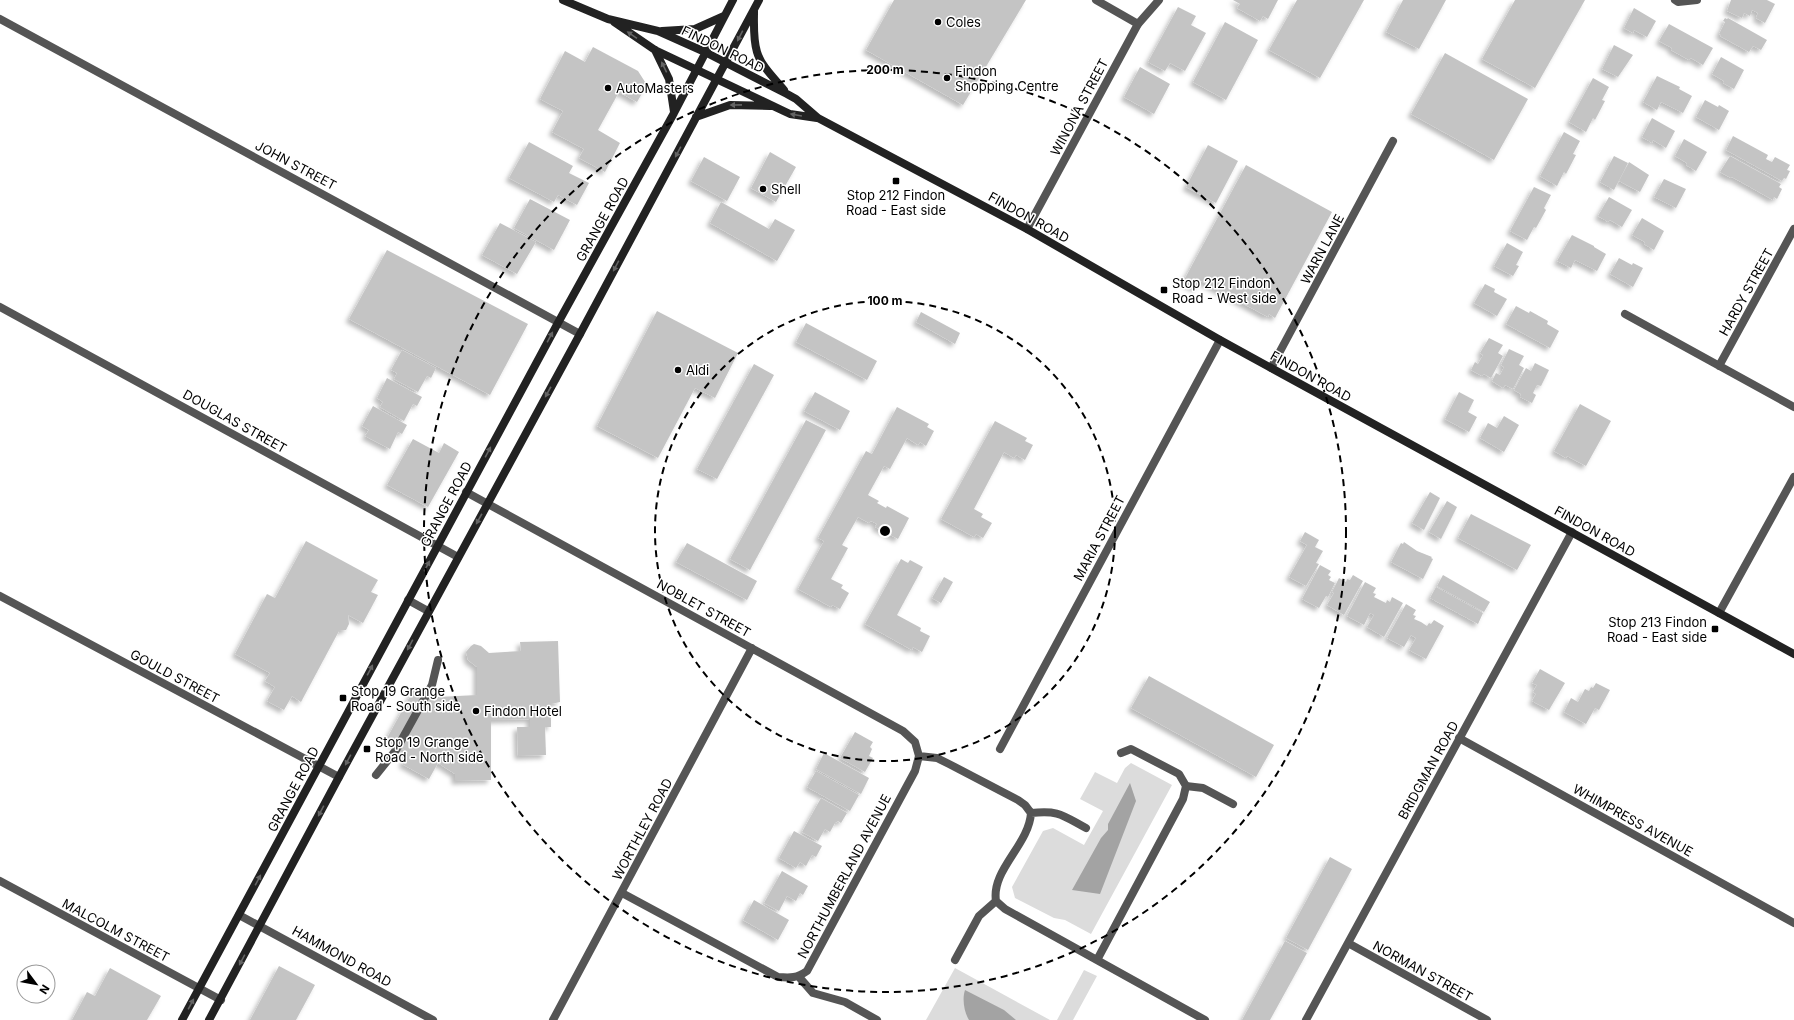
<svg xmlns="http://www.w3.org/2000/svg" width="1794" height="1020" viewBox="0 0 1794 1020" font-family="Inter,sans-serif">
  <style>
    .green { fill: #dcdcdc }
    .water { fill: #a3a3a3 }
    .building { fill: #c4c4c4; filter: url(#shadow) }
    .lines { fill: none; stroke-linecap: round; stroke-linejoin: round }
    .service { stroke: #555; stroke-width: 8 }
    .minor { stroke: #555; stroke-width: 8 }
    .secondary { stroke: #222; stroke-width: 8 }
    .oneway { fill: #646464 }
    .ring { fill: none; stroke: #000; stroke-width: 2; stroke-dasharray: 7 5 }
    .poi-dot { fill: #000; stroke: #fff; stroke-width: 1.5 }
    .labels { text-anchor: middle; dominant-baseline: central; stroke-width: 3; stroke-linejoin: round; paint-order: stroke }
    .poi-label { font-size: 13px; fill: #000; stroke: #fff; text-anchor: start }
    .street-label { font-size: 13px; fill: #000; stroke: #fff }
    .centre { fill: #000; stroke: #fff; stroke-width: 2 }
    .ring-label { font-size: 12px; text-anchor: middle; font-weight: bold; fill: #000; stroke: #fff; stroke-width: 3; stroke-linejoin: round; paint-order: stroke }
  </style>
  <defs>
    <filter id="shadow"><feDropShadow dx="-3.5" dy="3.5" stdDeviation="2" flood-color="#0004"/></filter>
  </defs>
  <rect width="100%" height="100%" fill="#fff"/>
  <path class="green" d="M1131,763l41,22 -81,149 -26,-14 -11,-2 -39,-20 -3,-11 31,-56 10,-3 31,17 19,-34 -23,-12 15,-27 22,11 8,-15z
    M955,968l95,52h-124z
    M1084,970l13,6 -24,44h-16z"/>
  <path class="water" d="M1130,783l6,18 -36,93 -28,-4 29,-52 7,-8v-6z
    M965,990l39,20 12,10h-47c-5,-8 -7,-21 -4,-30z"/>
  <path class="building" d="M894,0h132l-63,105 -97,-55z
    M1233,0h45l-10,19 -5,-3 -3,5 -23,-13 3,-4z
    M1297,0h67l-44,78 -51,-28z
    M1403,0h43l-27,49 -33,-17z
    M1515,0h70l-50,88 -53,-29z
    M1731,0h36l8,4 -10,19 -9,-5 2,-5 -6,-3 -2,6 -6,-3 -2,5 -15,-7z
    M1178,7l18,9 -5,9 15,8 -21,38 -15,-8 -5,8 -17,-9z
    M1634,8l22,13 -9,16 -13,-7 -1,3 -9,-5z
    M1725,18l2,1 1,-1 39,22 -6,10 -8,-4 -4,6 -29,-16 1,-1 -2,-1 6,-12 -2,-1z
    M1225,22l33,18 -32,60 -33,-18z
    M1669,24l44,24 -10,17 -12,-7 -2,2 -18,-10 1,-2 -13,-7z
    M1614,45l19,10 -15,22 -16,-8z
    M593,47l45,24 9,14 -10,17 -18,-10 -21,38 22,13 -15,29 -26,-14 5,-9 -32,-17 11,-21 -23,-12 25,-48 20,11z
    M1445,53l83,46 -34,61 -83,-46z
    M1721,57l23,13 -10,19 -11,-6 1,-2 -12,-7z
    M1140,67l30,17 -16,30 -30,-17z
    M1657,76l23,11 -1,2 13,7 -9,17 -22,-11 -4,8 -14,-8z
    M1593,78l16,9 -7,13 3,1 -10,19 -2,-2 -7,14 -17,-10z
    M1705,100l13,7 1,-2 10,6 -10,19 -23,-13z
    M1652,118l23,13 -9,17 -13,-8 -1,3 -10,-6z
    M1564,132l16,9 -7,13 3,1 -10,19 -2,-2 -7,14 -17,-10z
    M1733,136l35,19 -2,4 6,3 3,-5 15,8 -3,5 3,1 -4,8 -2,-1 -2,3 -56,-31z
    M1684,139l23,13 -11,19 -10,-6 1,-2 -12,-7z
    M529,142l44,24 -4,7 20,10 -12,22 -19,-10 -4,7 -45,-24z
    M1208,145l30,16 -22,42 -30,-16z
    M770,152l26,15 -20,35 -25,-14z
    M1614,156l14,7 -14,27 -14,-8z
    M1730,156l51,28 -2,3 3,2 -5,10 -3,-2 -1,3 -41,-23 -1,1 -11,-6z
    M704,157l36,20 -13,24 -36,-20z
    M1629,162l20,13 -9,17 -21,-11z
    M1246,165l86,47 -57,106 -6,-4 -1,3 -67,-36 -5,8 -13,-7z
    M1664,179l22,10 -10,19 -22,-11z
    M1534,187l17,8 -7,13 2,2 -10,18 -2,-1 -7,13 -17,-9z
    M1609,197l23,13 -10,17 -12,-7 -2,2 -10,-6z
    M530,199l40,21 -16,30 -40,-22z
    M721,202l48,27 6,-10 20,11 -18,31 -67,-38z
    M1642,218l22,13 -10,19 -10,-6 1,-2 -13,-7z
    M500,223l36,19 -19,32 -35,-19z
    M1572,235l22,11v1l12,7 -9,17 -22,-11 -4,8 -14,-7z
    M1507,243l16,9 -7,13 3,1 -6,10 -19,-10z
    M387,250l141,74 -38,71 -141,-76z
    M1619,258l13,7 1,-2 10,5 -10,19 -23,-13z
    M1485,284l10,5 -1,3 13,7 -10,17 -23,-13z
    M1516,306l13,7 1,-2 18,10 -1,3 12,7 -9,17 -44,-24z
    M657,311l81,42 -23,45 -20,-10 -37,70 -61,-32z
    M921,312l39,21 -5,11 -39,-22z
    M806,323l71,38 -10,19 -71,-38z
    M1489,338l14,7 -5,8 5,3 -12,22 -7,-4 -2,2 -11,-6 4,-8 3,2 5,-9 -3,-2z
    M1509,349l15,7 -5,9 5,3 -11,21 -8,-4 -2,3 -11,-7 4,-8 4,2 4,-8 -3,-2z
    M402,350l34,18 -5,10 -4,-2 -9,16 -24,-13 3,-6 -6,-3z
    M1535,363l14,7 -8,16 -4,-1 -4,8 3,2 -4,8 -12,-6 1,-3 -7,-4 12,-22 5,3z
    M754,364l20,11 -57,104 -20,-10z
    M387,378l35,19 -5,9 -4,-2 -9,17 -24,-14 3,-5 -6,-4z
    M815,392l35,19 -10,19 -36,-19z
    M1459,392l15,8 -6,12 9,5 -8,15 -24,-13z
    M1580,404l31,17 -25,45 -19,-10 -1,2 -12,-7z
    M373,406l34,19 -5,9 -4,-2 -8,17 -25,-13 4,-6 -7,-4z
    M897,407l32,17 -2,3 7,4 -8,15 -6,-4 -2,3 -11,-7 -17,31 -6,-3 -16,29 11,6 -2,2 9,5 1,-2 22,12 -11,21 -23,-12 2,-3 -6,-3 -2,2 -11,-6 -16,28 6,3 -17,31 12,6 -2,3 8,5 -9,16 -8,-4 -1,2 -33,-18 26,-48 -6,-3 48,-87 6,3z
    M1504,416l15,9 -15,27 -24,-14 8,-15 9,5z
    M806,420l20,10 -76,140 -20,-11z
    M995,421l32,17 -2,3 8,4 -8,15 -9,-5 -2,3 -10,-6 -30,57 9,5 -2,3 11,6 -9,15 -7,-4 -2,3 -33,-18z
    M413,439l26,14 5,-10 15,9 -31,55 -41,-22z
    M1430,492l10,6 -16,32 -12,-7z
    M1447,501l10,6 -16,32 -12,-7z
    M1471,514l60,31 -14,25 -59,-32z
    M1305,532l14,8 -4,7 8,4 -7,12 3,1 -13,22 -17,-9 18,-32 -7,-4z
    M306,541l72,39 -7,12 7,3 -15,28 -15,-8 1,9 -3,6 -7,1 -38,71 -9,-6 -8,14 -17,-9 8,-14 -10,-6 5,-8 -35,-19 32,-60 8,4z
    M1404,542l13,9 15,6 -1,1 2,1 -10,20 -32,-17 10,-19 2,1z
    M687,543l70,38 -10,19 -71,-38z
    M901,559l7,4 2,-3 13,7 -26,48 24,13 -1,3 10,5 -8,16 -9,-5 -1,3 -47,-26z
    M1320,565l11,6 -3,4 3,2 -2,3 6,3 -7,14 -2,-1 -7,12 -17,-9z
    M1353,575l10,6 -19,34 -17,-10 7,-12 -2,-1 7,-14 7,4 1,-3 3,1z
    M1443,575l47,27 -6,10 -47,-26z
    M944,577l9,5 -12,21 -9,-5z
    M1365,582l11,6 -3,5 3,1 -2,3 12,6 1,-3 3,2 2,-5 11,6 -19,34 -17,-10 7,-12 -4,-2 -6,12 -17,-9z
    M1436,587l47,26 -5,11 -48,-26z
    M1406,604l10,6 -3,5 3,1 -2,3 7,3 6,4 2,-3 2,1 3,-4 10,6 -18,33 -17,-9 7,-12 -5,-3 -7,12 -17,-9z
    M558,641l2,61 -9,2v23h-6l1,28 -28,1 -1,-29h13v-8l-39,1v60l-36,1v-7l-17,-11 -9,16 -27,-15 6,-12 -22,-12 28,-51 21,12 3,-4 39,-2v-28l-9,-7 -2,-8 5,-6 3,-2 7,2 8,7 32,-2 -1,-9z
    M1540,669l25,14 -16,27 -17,-9 4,-7 -3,-2 4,-7 -5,-2z
    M1149,676l125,69 -18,32 -125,-69z
    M1596,683l14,7 -11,20 -4,-2 -9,16 -22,-12 7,-14 7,4 7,-13 4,2 2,-4 2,1z
    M855,732l18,10 -3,5 2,2 -3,7 4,2 -8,14 -25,-14z
    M824,753l45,25 -8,16 -45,-25z
    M816,771l43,24 -9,16 -43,-24z
    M821,798l26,15 -6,10 -3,-2 -3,2 -5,9 -5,-3 -7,12 -16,-9z
    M794,831l28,15 -6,11 -4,-2 -6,11 -6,-4 -4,6 -17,-10z
    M1330,857l22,12 -44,81 -22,-12z
    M782,871l26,15 -5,9 -3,-2 -4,8 -9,-5 -8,15 -15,-8z
    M754,900l35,20 -11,20 -35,-20z
    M1285,941l22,12 -37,67h-28z
    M279,966l36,19 -19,35h-46z
    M110,968l51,28 -14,24h-75l15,-28 8,4z"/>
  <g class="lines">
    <path class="service" d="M1096,0l42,24
      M408,600l20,11
      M376,775l20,-25 36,-65 6,-25
      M1186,786l17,2 30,16"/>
    <path class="minor" d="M1675,0l3,2 19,-2
      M0,19l580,315
      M1027,229l111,-205 21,-24
      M0,307l458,250
      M1625,314l169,93
      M1719,366l75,-137
      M1271,368l122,-227
      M466,492l437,239 12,11 4,14
      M0,596l339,181
      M1719,613l75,-136
      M1459,738l335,185
      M1000,749l220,-409
      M919,756l18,2 12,6 69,36 7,5 6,8c-2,32 -40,57 -35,88l9,8 200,111
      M1031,813c28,-3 31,2 55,15
      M0,881l221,119
      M622,893l156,84c13,1 19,1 29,-6l108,-200 4,-15
      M239,915l194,105
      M1348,943l139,77
      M955,960l24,-44 17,-15
      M1097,960l86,-161 3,-13 -7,-12 -48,-25 -10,4
      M799,977l14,16 32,9 32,18
      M553,1020l199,-372
      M1306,1020l266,-488"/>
    <path class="secondary" d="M563,0l45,19 50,12 47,21 82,42 9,5 22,19 209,111 193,111 574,314
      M754,11c0,13 -1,28 3,41 4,14 18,27 27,38
      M614,22l41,28 135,64 27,4
      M662,31l33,-2 29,-13
      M655,50l14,29 5,33
      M696,117l34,-12 40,1
      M182,1020l377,-699 115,-208 59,-113
      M209,1020l130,-243 241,-443 179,-334"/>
  </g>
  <defs><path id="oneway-solid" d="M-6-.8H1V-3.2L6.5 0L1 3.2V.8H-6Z"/></defs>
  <g class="oneway">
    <use href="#oneway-solid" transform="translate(632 35) rotate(-146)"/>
    <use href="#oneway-solid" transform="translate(740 36) rotate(117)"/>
    <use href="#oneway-solid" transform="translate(664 67) rotate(-116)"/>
    <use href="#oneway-solid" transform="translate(736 105) rotate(179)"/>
    <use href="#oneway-solid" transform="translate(796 115) rotate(-170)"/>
    <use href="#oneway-solid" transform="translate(678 152) rotate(118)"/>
    <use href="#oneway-solid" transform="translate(616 266) rotate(118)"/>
    <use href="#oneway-solid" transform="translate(550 337) rotate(-62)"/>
    <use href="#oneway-solid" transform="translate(548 392) rotate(119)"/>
    <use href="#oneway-solid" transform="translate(488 452) rotate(-62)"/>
    <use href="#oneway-solid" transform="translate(479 519) rotate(119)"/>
    <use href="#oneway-solid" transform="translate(427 566) rotate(-62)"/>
    <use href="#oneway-solid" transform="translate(410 645) rotate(118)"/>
    <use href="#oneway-solid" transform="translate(370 670) rotate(-62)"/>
    <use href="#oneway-solid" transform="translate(348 760) rotate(118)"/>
    <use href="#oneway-solid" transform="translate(321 811) rotate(118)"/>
    <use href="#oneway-solid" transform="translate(258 880) rotate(-62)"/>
    <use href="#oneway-solid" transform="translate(242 960) rotate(118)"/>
    <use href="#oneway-solid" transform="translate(191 1004) rotate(-62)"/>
  </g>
  <g class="ring">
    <circle cx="885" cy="531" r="230"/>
    <circle cx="885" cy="531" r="461"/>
  </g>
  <g class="poi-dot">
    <circle cx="938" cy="22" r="4"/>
    <circle cx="947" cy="78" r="4"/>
    <circle cx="608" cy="88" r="4"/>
    <rect x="892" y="177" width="8" height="8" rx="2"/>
    <circle cx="763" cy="189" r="4"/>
    <rect x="1160" y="286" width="8" height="8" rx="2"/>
    <circle cx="678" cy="370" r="4"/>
    <rect x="1711" y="625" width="8" height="8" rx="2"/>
    <rect x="339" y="694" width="8" height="8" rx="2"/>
    <circle cx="476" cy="711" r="4"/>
    <rect x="363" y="745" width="8" height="8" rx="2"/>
  </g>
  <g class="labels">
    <g class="poi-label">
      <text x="946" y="22">Coles</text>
      <text x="955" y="71">Findon<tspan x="955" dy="15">Shopping Centre</tspan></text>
      <text x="616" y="88">AutoMasters</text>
      <text x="771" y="189">Shell</text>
      <text x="896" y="195" text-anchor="middle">Stop 212 Findon<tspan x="896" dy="15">Road - East side</tspan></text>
      <text x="1172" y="283">Stop 212 Findon<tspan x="1172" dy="15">Road - West side</tspan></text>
      <text x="686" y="370">Aldi</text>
      <text x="1707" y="622" text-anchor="end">Stop 213 Findon<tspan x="1707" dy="15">Road - East side</tspan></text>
      <text x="351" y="691">Stop 19 Grange<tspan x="351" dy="15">Road - South side</tspan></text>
      <text x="484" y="711">Findon Hotel</text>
      <text x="375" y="742">Stop 19 Grange<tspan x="375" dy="15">Road - North side</tspan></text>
    </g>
    <g class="street-label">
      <text transform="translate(723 49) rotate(26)">FINDON ROAD</text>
      <text transform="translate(1079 107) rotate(-62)">WINONA STREET</text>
      <text transform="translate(296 165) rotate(28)">JOHN STREET</text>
      <text transform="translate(1029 217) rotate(29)">FINDON ROAD</text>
      <text transform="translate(602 219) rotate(-61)">GRANGE ROAD</text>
      <text transform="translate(1322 249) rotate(-62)">WARN LANE</text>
      <text transform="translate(1746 292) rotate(-61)">HARDY STREET</text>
      <text transform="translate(1311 376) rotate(29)">FINDON ROAD</text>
      <text transform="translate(235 421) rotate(29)">DOUGLAS STREET</text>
      <text transform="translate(446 504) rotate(-62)">GRANGE ROAD</text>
      <text transform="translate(1595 531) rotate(29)">FINDON ROAD</text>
      <text transform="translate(1099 538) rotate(-62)">MARIA STREET</text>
      <text transform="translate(704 608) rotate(29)">NOBLET STREET</text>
      <text transform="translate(175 676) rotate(28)">GOULD STREET</text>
      <text transform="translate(1428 770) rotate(-61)">BRIDGMAN ROAD</text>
      <text transform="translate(293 789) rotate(-62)">GRANGE ROAD</text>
      <text transform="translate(1633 820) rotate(29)">WHIMPRESS AVENUE</text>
      <text transform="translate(642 829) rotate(-62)">WORTHLEY ROAD</text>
      <text transform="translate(844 876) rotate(-62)">NORTHUMBERLAND AVENUE</text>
      <text transform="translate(116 930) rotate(28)">MALCOLM STREET</text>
      <text transform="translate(342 956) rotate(29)">HAMMOND ROAD</text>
      <text transform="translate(1423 971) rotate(29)">NORMAN STREET</text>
    </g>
  </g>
  <circle cx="885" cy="531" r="6" class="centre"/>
  <g class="ring-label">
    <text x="885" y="74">200 m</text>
    <text x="885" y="305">100 m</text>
  </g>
  <g transform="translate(36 984) rotate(122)"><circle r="19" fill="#ffffff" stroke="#999999"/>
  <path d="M0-3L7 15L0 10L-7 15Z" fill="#000000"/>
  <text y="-6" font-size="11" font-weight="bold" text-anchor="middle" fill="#000000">N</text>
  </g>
</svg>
